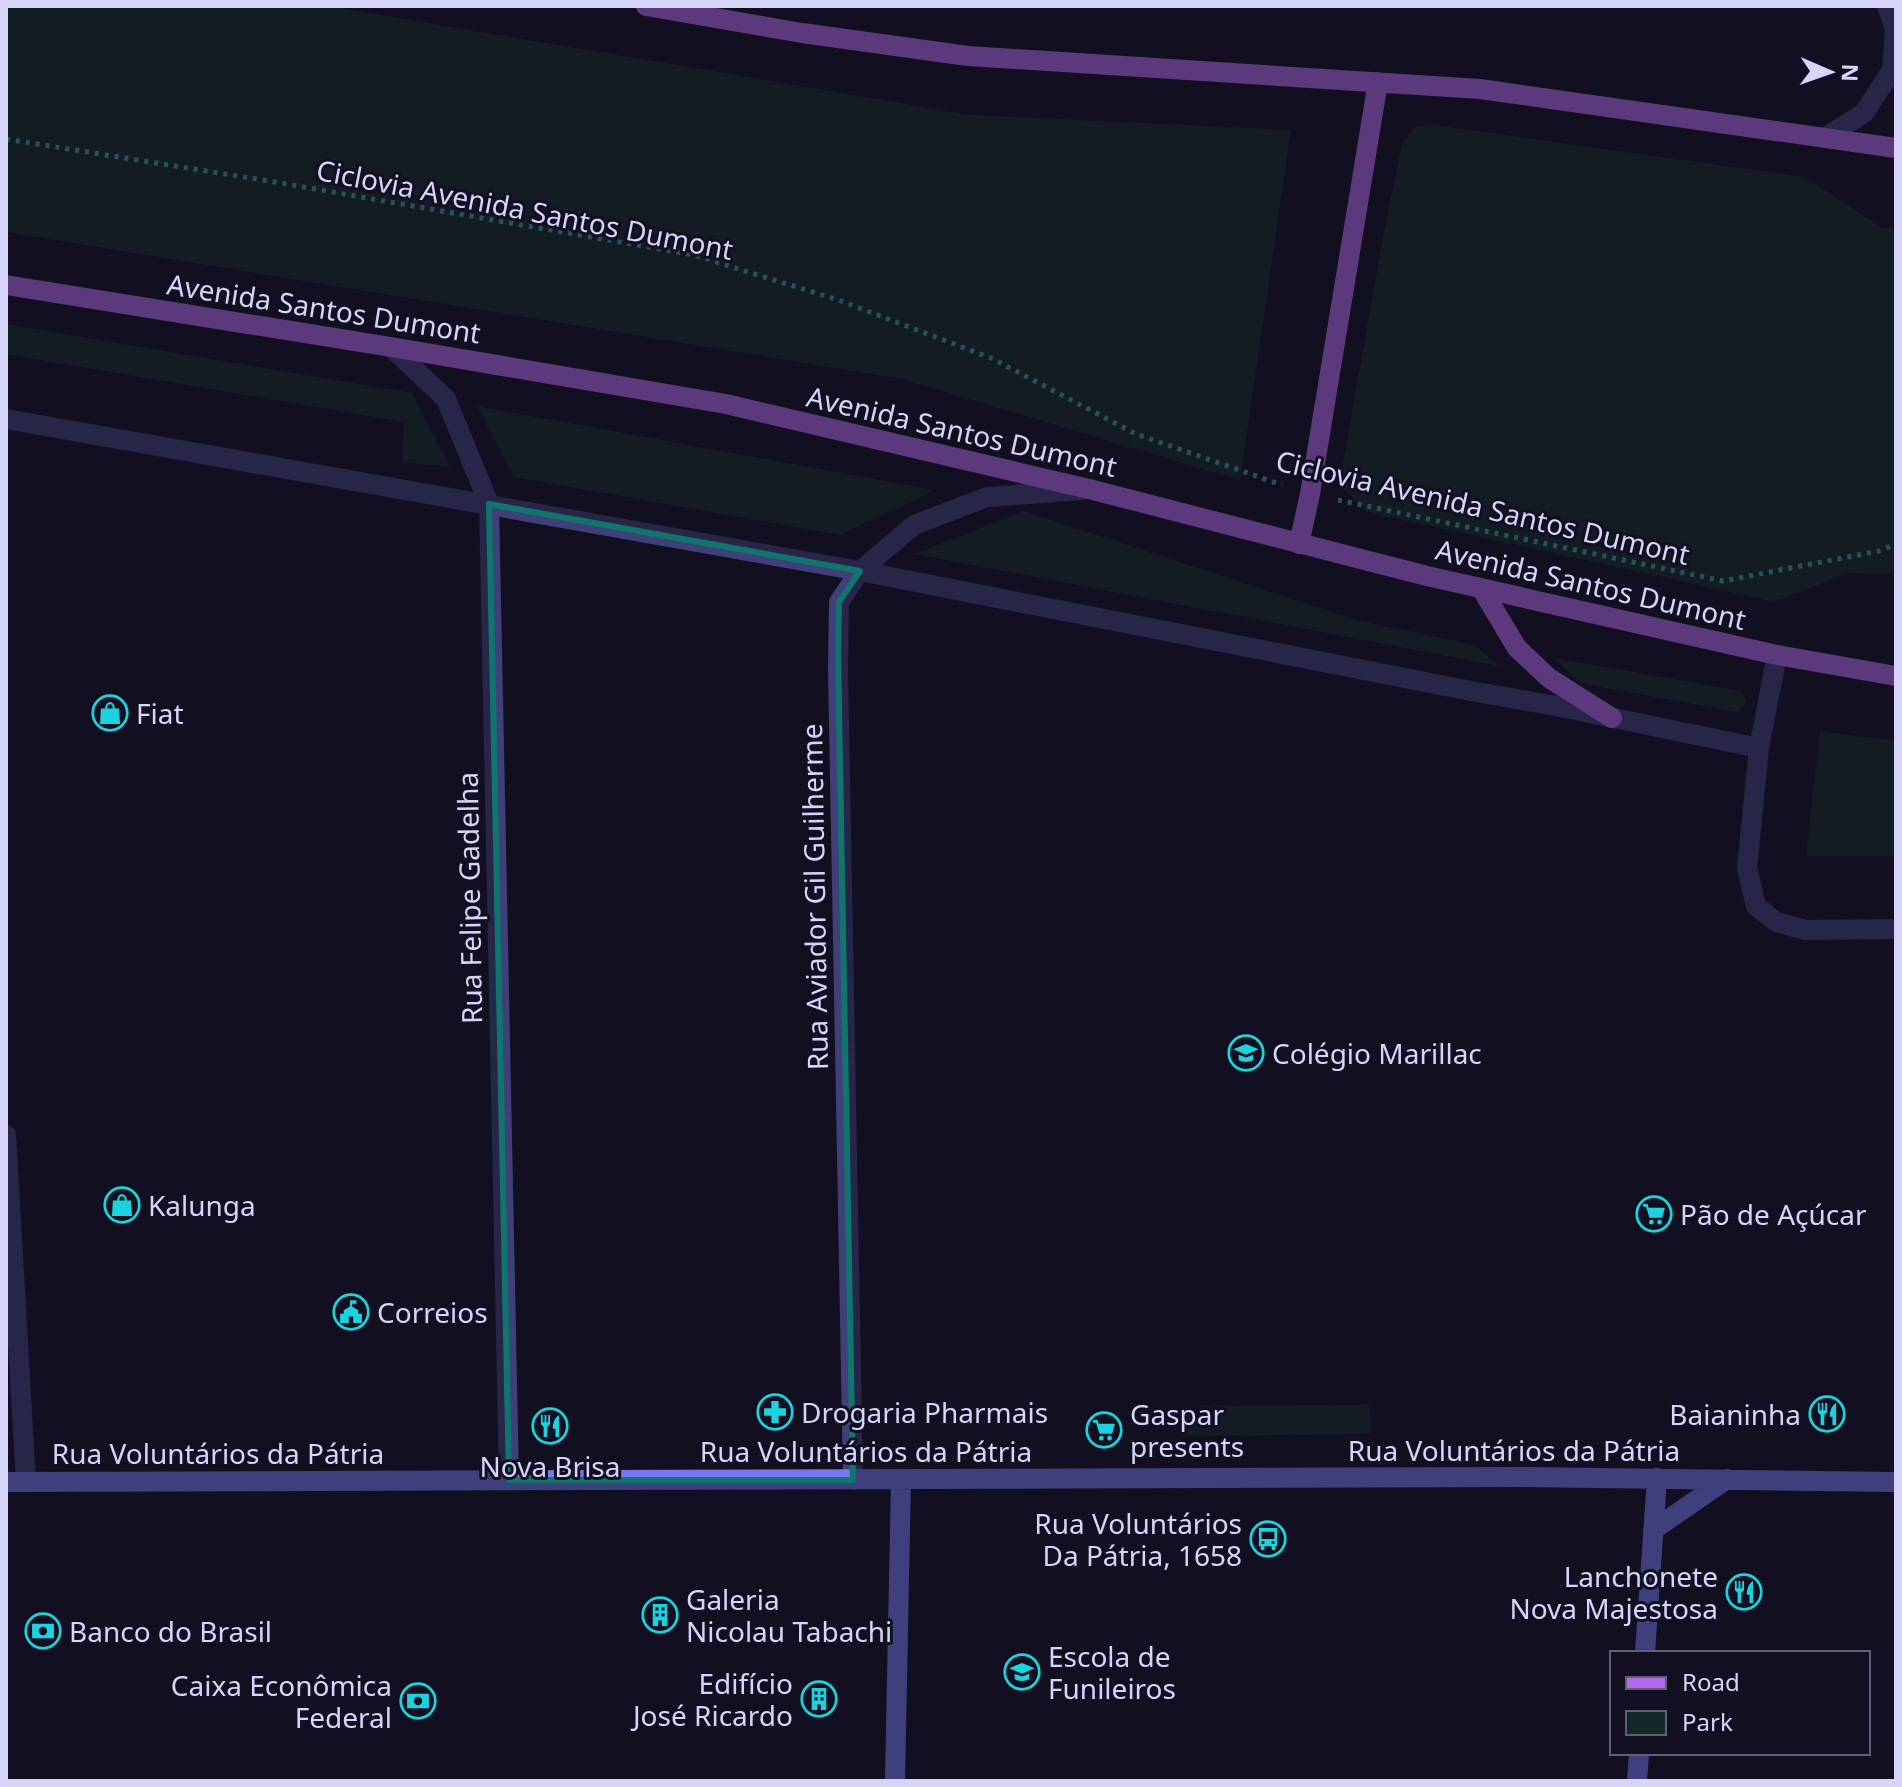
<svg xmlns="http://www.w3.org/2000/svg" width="1902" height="1787" viewBox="0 0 1902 1787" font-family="'Noto Sans',sans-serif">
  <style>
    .green { fill: #142927 }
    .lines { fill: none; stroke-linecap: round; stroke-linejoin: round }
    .path { stroke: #3ca59b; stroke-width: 5; stroke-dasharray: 4 6; stroke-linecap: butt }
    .lane { stroke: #404079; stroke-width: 20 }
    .street { stroke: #404079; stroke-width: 20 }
    .secondary { stroke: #7678ee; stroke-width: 20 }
    .primary { stroke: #b668ed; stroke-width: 20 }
    .marked { fill: none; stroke: #0f766e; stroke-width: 6; stroke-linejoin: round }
    .labels { text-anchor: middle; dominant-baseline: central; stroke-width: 6; stroke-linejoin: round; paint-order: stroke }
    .street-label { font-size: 28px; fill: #d7d4fa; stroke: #121020 }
    .poi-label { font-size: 28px; fill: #d7d4fa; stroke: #121020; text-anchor: start }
  </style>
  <rect width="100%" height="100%" fill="#121020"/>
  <path class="green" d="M6,6h322l644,109 319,15 -51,350 -338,-101 -896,-147z
    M1435,125l369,52 78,51h14v349l-2,-3 -46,-1 -63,25 -15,3 -403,-89 -26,-26 1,-18 45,-253 16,-74 14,-15z
    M6,324l406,69 38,74 -48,-5 2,-40 -398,-68z
    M477,406l458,84 -95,45 -326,-58z
    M1023,511l337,110 115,24 24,21 -584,-112z
    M1554,658l187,33 6,10 -10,11 -157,-29z
    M1820,731l76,10v115h-90z
    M1370,1405l1,29 -189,2 -1,-27h20v-3z"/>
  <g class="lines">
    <path class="path" d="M6,139l269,43 419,73 144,45 153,58 145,76 146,51
      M1338,500l385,81 156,-30 17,-7"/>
    <path class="lane" d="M1824,138l40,-25 28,-43 3,-41 -8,-23"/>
    <path class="street" d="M391,347l55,52 43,105 20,976
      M6,419l854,152 616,121 75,13 208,43
      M1777,655l-18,93 -12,120 9,38 20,16 30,8 90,-1
      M6,1135l20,347
      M853,1480l-15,-811 1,-67 21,-31 54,-46 73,-28 95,-7"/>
    <path class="secondary" d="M6,1482l1518,-5 372,5
      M1653,1530l74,-51
      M1645,1653l12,-175
      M895,1781l6,-302
      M1637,1781l2,-28"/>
    <path class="primary" d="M646,6l156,27 166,23 512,33 416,59
      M6,285l385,62 335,57 363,85 338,87 350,79 119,21
      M1299,544l11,-50 68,-412
      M1481,588l36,60 32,30 63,40"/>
  </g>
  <path d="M0 0H1902V1787H0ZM489,504l371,67 -21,31 -1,52 15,826h-344z" fill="#121020" fill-opacity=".55" fill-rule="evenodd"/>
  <path class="marked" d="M489,504l371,67 -21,31 -1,52 15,826h-344z"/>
  <defs>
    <symbol id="shop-ring" viewBox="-11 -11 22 22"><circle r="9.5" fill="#121020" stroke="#1bd3df" stroke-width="1.5"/><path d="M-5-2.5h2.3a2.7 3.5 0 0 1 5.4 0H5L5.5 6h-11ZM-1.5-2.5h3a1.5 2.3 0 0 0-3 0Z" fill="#1bd3df"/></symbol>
    <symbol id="school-ring" viewBox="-11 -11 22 22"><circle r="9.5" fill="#121020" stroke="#1bd3df" stroke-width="1.5"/><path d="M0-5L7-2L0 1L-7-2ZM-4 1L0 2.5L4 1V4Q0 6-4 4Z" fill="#1bd3df"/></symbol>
    <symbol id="supermarket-ring" viewBox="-11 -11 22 22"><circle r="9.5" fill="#121020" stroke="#1bd3df" stroke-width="1.5"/><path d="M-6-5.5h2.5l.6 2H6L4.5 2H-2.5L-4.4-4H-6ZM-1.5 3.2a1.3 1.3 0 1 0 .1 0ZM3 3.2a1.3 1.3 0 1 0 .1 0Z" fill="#1bd3df"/></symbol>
    <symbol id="civic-ring" viewBox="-11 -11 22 22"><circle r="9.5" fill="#121020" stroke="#1bd3df" stroke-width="1.5"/><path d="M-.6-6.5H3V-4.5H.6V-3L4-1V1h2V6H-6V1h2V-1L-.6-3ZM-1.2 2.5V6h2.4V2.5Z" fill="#1bd3df"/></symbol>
    <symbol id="pharmacy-ring" viewBox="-11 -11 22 22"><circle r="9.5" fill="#121020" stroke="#1bd3df" stroke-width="1.5"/><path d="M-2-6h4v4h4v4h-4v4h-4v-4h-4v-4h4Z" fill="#1bd3df"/></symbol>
    <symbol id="restaurant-ring" viewBox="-11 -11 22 22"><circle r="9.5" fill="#121020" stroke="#1bd3df" stroke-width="1.5"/><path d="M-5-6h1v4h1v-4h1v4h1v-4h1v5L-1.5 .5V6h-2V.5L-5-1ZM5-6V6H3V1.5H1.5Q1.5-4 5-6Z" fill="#1bd3df"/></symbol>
    <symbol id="bus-ring" viewBox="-11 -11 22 22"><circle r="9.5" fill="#121020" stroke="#1bd3df" stroke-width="1.5"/><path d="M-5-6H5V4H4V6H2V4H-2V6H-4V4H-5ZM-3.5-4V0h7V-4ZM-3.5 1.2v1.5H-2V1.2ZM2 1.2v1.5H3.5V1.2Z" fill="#1bd3df"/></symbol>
    <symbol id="building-ring" viewBox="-11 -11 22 22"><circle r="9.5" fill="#121020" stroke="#1bd3df" stroke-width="1.5"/><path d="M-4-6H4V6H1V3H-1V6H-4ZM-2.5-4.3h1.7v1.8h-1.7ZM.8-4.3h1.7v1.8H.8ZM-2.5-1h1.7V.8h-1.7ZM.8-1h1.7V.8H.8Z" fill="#1bd3df"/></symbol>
    <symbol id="bank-ring" viewBox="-11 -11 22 22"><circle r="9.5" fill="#121020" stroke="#1bd3df" stroke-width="1.5"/><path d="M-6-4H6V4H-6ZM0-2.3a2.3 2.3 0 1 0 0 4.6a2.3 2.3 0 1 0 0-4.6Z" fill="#1bd3df"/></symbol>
  </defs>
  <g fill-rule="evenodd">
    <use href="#shop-ring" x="90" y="693" width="40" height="40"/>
    <use href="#school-ring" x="1226" y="1033" width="40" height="40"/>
    <use href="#shop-ring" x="102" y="1185" width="40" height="40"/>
    <use href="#supermarket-ring" x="1634" y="1194" width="40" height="40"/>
    <use href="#civic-ring" x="331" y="1292" width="40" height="40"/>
    <use href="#pharmacy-ring" x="755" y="1392" width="40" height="40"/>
    <use href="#restaurant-ring" x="1807" y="1394" width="40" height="40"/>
    <use href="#restaurant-ring" x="530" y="1406" width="40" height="40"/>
    <use href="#supermarket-ring" x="1084" y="1410" width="40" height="40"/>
    <use href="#bus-ring" x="1248" y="1519" width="40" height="40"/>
    <use href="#restaurant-ring" x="1724" y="1572" width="40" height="40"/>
    <use href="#building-ring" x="640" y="1595" width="40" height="40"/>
    <use href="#bank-ring" x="23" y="1611" width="40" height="40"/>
    <use href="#school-ring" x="1002" y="1652" width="40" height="40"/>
    <use href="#building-ring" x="799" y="1679" width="40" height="40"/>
    <use href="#bank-ring" x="398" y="1681" width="40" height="40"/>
  </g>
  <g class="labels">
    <g class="street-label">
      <text transform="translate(525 209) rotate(11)">Ciclovia Avenida Santos Dumont</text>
      <text transform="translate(324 308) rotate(9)">Avenida Santos Dumont</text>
      <text transform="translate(962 431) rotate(13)">Avenida Santos Dumont</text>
      <text transform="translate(1483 507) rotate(13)">Ciclovia Avenida Santos Dumont</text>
      <text transform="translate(1591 584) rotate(13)">Avenida Santos Dumont</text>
      <text transform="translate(814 897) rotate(-91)">Rua Aviador Gil Guilherme</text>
      <text transform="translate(469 898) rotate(-91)">Rua Felipe Gadelha</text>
      <text x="1514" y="1450">Rua Voluntários da Pátria</text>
      <text x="866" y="1451">Rua Voluntários da Pátria</text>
      <text x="218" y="1453">Rua Voluntários da Pátria</text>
    </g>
    <g class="poi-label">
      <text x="136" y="713">Fiat</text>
      <text x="1272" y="1053">Colégio Marillac</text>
      <text x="148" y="1205">Kalunga</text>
      <text x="1680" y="1214">Pão de Açúcar</text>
      <text x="377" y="1312">Correios</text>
      <text x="801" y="1412">Drogaria Pharmais</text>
      <text x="1130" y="1414">Gaspar<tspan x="1130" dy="32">presents</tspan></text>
      <text x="1801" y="1414" text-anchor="end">Baianinha</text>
      <text x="550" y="1466" text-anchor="middle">Nova Brisa</text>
      <text x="1242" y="1523" text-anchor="end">Rua Voluntários<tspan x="1242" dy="32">Da Pátria, 1658</tspan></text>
      <text x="1718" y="1576" text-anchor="end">Lanchonete<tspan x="1718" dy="32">Nova Majestosa</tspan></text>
      <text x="686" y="1599">Galeria<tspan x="686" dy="32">Nicolau Tabachi</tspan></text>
      <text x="69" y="1631">Banco do Brasil</text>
      <text x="1048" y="1656">Escola de<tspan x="1048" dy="32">Funileiros</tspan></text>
      <text x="793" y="1683" text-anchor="end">Edifício<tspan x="793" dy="32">José Ricardo</tspan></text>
      <text x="392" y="1685" text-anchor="end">Caixa Econômica<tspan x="392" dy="32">Federal</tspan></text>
    </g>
  </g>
  <rect width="1902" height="1787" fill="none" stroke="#d7d4fa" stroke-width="16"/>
  <rect x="1610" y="1651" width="260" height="104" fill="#121020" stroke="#615e77" stroke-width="2"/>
  <rect x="1626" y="1677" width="40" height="12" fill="#b668ed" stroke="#615e77" stroke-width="2"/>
  <text x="1682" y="1691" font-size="24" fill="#d7d4fa">Road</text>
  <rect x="1626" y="1711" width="40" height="24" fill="#142927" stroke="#615e77" stroke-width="2"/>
  <text x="1682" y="1731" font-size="24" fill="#d7d4fa">Park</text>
  <g transform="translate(1830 72) rotate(92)" stroke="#121020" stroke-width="6" paint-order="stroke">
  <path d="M0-6L14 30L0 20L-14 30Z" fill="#d7d4fa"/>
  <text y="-12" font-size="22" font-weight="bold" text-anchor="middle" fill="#d7d4fa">N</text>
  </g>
</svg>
